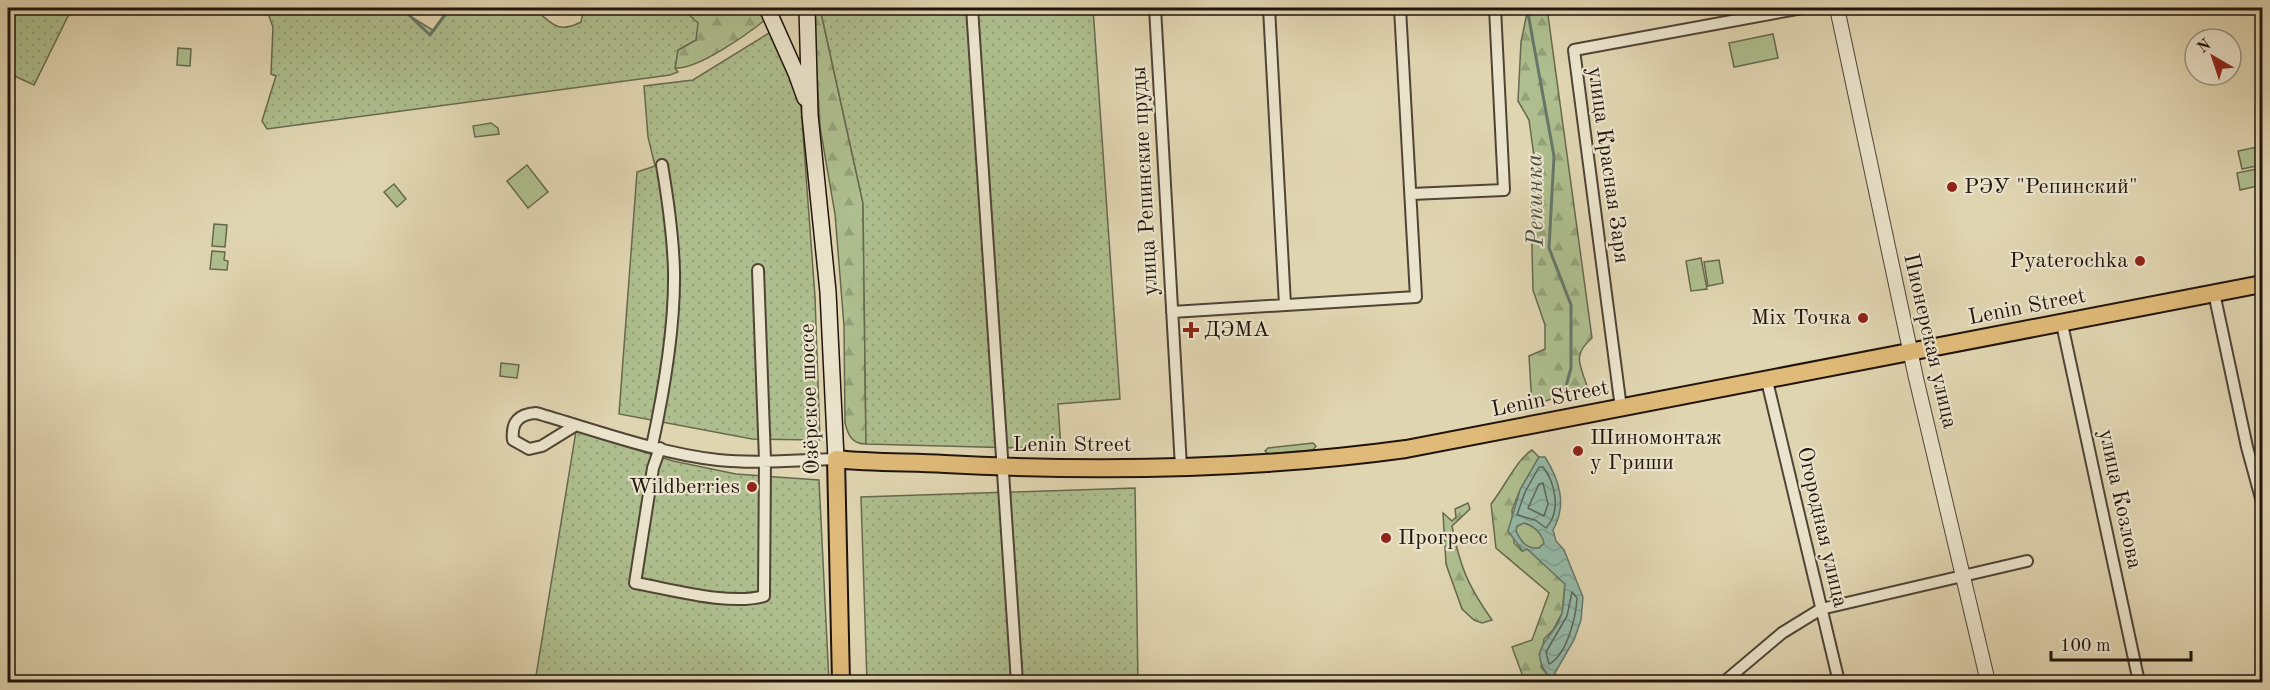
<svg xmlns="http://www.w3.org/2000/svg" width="2270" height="690" viewBox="0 0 2270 690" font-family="'Old Standard TT',serif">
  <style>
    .grass { fill: url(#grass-tufts); stroke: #67694d; stroke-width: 1.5 }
    .forest { fill: url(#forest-firs); stroke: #67694d; stroke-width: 1.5 }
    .park { fill: #aebe8e; stroke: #67694d; stroke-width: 1.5 }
    .garden { fill: url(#garden-dots); stroke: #67694d; stroke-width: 1.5 }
    .water { fill: url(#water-waves); stroke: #667769; stroke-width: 1.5; fill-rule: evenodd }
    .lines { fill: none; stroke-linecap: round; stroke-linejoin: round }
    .shore { stroke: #5a665a; stroke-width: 1.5 }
    .stream { stroke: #667769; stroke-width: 3 }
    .minor-casing { stroke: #504435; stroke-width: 14 }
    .tertiary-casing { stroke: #504435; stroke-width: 16 }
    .secondary-casing { stroke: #20140c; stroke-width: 18 }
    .primary-casing { stroke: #20140c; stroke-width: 20 }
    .minor { stroke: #ebe4cc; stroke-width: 10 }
    .tertiary { stroke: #ebe4cc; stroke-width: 14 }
    .secondary { stroke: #ebe4cc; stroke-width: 15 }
    .primary { stroke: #e0ba78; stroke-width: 16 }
    .poi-dot { fill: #8f2418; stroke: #ebe4cc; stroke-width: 2 }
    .labels { text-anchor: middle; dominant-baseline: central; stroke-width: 4.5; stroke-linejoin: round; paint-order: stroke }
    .street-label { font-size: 22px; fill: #20140c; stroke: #ebe4cc }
    .poi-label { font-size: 22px; fill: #20140c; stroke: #ebe4cc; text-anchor: start }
    .water-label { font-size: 24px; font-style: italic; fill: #494e42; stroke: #ebe4cc }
  </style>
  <defs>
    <pattern id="grass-tufts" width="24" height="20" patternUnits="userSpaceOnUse" patternTransform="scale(1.5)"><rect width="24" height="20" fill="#aebe8e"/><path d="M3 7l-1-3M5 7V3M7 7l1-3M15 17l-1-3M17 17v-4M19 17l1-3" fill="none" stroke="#95a279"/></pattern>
    <pattern id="forest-firs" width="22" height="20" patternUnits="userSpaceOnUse" patternTransform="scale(1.5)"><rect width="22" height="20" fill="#aebe8e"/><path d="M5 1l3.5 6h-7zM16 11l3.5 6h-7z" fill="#95a279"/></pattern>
    <pattern id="garden-dots" width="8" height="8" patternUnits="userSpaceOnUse" patternTransform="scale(1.5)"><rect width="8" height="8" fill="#aebe8e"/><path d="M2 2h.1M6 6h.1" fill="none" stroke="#95a279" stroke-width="1.8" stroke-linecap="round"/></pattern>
    <pattern id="water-waves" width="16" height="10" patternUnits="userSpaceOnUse" patternTransform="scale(1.5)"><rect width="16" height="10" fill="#95b9a7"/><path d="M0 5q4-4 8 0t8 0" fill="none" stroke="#809e8f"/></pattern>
  </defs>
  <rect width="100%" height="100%" fill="#e0d5b1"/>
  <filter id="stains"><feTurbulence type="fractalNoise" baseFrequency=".00333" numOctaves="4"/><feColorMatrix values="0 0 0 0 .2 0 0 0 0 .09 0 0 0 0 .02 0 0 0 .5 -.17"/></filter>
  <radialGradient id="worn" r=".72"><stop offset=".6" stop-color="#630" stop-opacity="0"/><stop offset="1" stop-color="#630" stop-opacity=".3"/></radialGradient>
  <path class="grass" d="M1313,443l3,3 -3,4 -45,4 -3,-3 3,-3z"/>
  <path class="forest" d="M666,8h96l4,11c-18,15 -69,51 -91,49l3,-18 18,-10 -10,-28z
    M813,8h7l43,195 3,241c-14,0 -18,-9 -21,-21l-1,-97 -9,-112 -15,-87z
    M1528,8h19l45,330c-20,17 -12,26 -5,48l-55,20 -3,-50 16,-7v-24l-12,-35 -2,-83 6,-29 -8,-58 -11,-19 3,-59z
    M1532,450l7,7 -19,33 -8,20 2,33 8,8 5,-3 38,36 -3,29 -9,17 -9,9 -3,28 10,12v3h-26l-13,-35 20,-7 17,-47 -53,-45 -5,-44c13,-16 26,-45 41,-54z
    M1468,503l2,6 -18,17c8,41 16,60 40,94l-10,3 -8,-3 -12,-11 -16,-45 -3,-51 9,8 4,-4 -1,-8z"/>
  <path class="park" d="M1773,34l5,24 -44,9 -5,-24z
    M178,48l13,1 -1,17 -13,-1z
    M491,123l7,5 1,6 -24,3 -2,-11z
    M2262,146v19l-20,4 -4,-18z
    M527,165l21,27 -20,16 -21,-27z
    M2262,168v17l-22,5 -3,-17z
    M394,184l12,15 -9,8 -13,-15z
    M214,224l13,1 -2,22 -13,-1z
    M212,251l13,1 -1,8 4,1 -1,9 -17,-1z
    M1701,258l6,31 -16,2 -5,-30z
    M1719,260l4,23 -15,3 -4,-24z
    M501,363l18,2 -2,13 -17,-2z
    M1524,523c11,4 17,9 21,20l-6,5c-13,1 -18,-6 -23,-17l1,-5z"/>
  <path class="garden" d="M8,8h64l-38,77 -26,-12z
    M266,8h131l37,23 14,-23c19,0 63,-4 79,0 23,5 23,30 54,14l3,-14h82l20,4 12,11 -2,17 -18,10 -3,18 3,4 -8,3 -403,54 -5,-8 14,-45 -5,-2 2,-47z
    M820,8h273l27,391 -62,5 3,45 -195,-5 -3,-241z
    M774,30l27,77 14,190 5,143 -68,-1 -133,-25 18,-242 18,-6 -7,-29 -4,-51 49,-6z
    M576,431l97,30 63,13 83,6 10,202h-294z
    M1135,488l3,194h-271l-6,-185z"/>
  <path class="water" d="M1539,457h6c15,24 22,48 8,73l3,11 8,9 19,47 -2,23 -7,20 -22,38 4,-3 9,7h-14v-3c-28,-33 4,-38 11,-66 2,-9 2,-20 3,-29l-38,-35 -4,2 -15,-20 12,-41zM1524,523c11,3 17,9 20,20l-5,5c-13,1 -18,-6 -23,-17l1,-5z"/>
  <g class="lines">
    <path class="shore" d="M1539,467h4c13,17 18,45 3,61l-11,-8 -18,-5 8,-23z
      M1543,483l5,21 -4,12 -16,-8 11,-24z
      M1572,592l5,6c-1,19 -10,57 -28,66l-3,-12 21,-36z"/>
    <path class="stream" d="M383,8l25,6 22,21 20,-27
      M1527,8l27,148 -5,92 22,57v63l-6,22"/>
    <defs>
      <path id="minor" d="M972,8l45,674
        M1155,8l26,459
        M1269,8l16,297
        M1411,194l93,-4 -9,-182
        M2214,293l33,154 15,55
        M1172,312l244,-15 -16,-289
        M2062,324l77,358
        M1767,381l72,301
        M1621,408l-47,-358 228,-42
        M576,425l-34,21 -13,3 -16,-9c-2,-18 6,-26 23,-27 59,17 121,40 182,47 39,4 79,0 118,-1
        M652,446c12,-55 23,-120 22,-175 -1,-36 -6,-71 -12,-106
        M660,448l-7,20 -18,115c36,6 94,23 129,13l1,-136 -7,-190
        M1724,682l58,-49 39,-24 206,-48"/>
      <path id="tertiary" d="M1837,8l79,370 72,304"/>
      <path id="secondary" d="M767,8l29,65 9,25
        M807,8l3,107 18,177 8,167"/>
      <path id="primary" d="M841,682l-5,-223c36,4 73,3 109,5 154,8 308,6 461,-15l856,-165"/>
    </defs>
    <use href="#minor" class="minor-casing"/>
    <use href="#tertiary" class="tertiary-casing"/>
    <use href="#secondary" class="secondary-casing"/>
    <use href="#primary" class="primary-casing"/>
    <use href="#minor" class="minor"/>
    <use href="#tertiary" class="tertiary"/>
    <use href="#secondary" class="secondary"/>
    <use href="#primary" class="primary"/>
  </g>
  <g class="poi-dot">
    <circle cx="1952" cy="187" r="6"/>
    <circle cx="2140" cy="261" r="6"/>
    <circle cx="1863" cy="318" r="6"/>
    <path d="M1188 321h6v6h6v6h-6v6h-6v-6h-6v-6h6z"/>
    <circle cx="1578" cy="451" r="6"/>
    <circle cx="752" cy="487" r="6"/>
    <circle cx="1386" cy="538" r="6"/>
  </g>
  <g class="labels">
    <g class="street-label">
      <text transform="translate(1608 165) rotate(82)">улица Красная Заря</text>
      <text transform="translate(1145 181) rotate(-93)">улица Репинские пруды</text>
      <text transform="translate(2027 307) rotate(-11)">Lenin Street</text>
      <text transform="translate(1930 341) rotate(77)">Пионерская улица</text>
      <text transform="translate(810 399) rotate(-92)">Озёрское шоссе</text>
      <text transform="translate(1550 399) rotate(-11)">Lenin Street</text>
      <text x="1072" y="445">Lenin Street</text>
      <text transform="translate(2120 499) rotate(78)">улица Козлова</text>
      <text transform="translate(1822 527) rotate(77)">Огородная улица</text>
    </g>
    <g class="poi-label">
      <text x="1964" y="187">РЭУ "Репинский"</text>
      <text x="2128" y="261" text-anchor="end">Pyaterochka</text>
      <text x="1851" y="318" text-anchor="end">Mix Точка</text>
      <text x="1204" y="330">ДЭМА</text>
      <text x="1590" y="438">Шиномонтаж<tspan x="1590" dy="25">у Гриши</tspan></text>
      <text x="740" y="487" text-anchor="end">Wildberries</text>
      <text x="1398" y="538">Прогресс</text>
    </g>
    <g class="water-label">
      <text transform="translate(1536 200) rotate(-91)">Репинка</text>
    </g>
  </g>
  <rect width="2270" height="690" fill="none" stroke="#e0d5b1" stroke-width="30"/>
  <rect x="9" y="9" width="2252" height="672" fill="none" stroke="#20140c" stroke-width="3"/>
  <rect x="15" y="15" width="2240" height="660" fill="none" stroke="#20140c" stroke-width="1.5"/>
  <g transform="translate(2213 57) rotate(321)"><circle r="28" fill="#ebe4cc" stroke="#9a917f" stroke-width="1.5"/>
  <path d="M0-4.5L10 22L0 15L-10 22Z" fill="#8f2418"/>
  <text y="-9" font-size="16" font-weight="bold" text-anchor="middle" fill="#20140c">N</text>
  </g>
  <path d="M2051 651v9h140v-9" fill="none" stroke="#20140c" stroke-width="3"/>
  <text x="2060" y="651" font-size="18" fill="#20140c" stroke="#ebe4cc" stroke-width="4.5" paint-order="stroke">100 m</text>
  <rect width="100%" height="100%" filter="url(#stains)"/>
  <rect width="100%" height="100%" fill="url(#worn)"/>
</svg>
